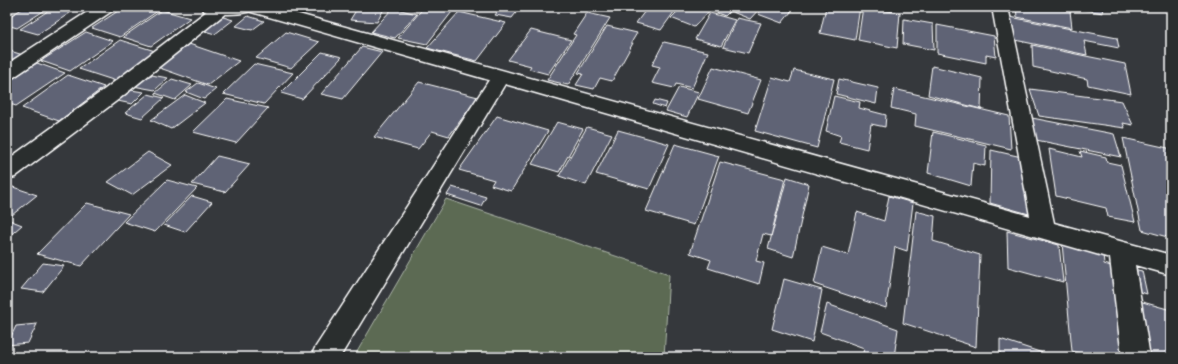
<svg xmlns="http://www.w3.org/2000/svg" width="1178" height="364" viewBox="0 0 1178 364" font-family="Mali,sans-serif">
  <style>
    .green { fill: #5b6b53; stroke: #adb5a9 }
    .building { fill: #5f6375; stroke: #fff }
    .lines { fill: none; stroke-linecap: round; stroke-linejoin: round }
    .minor-casing { stroke: #fff; stroke-width: 3 }
    .major-casing { stroke: #fff; stroke-width: 3 }
    .minor { fill: #2a2d2e; fill-rule: evenodd }
    .major { fill: #2a2d2e; fill-rule: evenodd }
  </style>
  <rect width="100%" height="100%" fill="#35383c"/>
  <filter id="ink" filterUnits="userSpaceOnUse"><feTurbulence type="fractalNoise" baseFrequency=".025" numOctaves="2"/><feDisplacementMap in="SourceGraphic" scale="8" xChannelSelector="R" yChannelSelector="G"/><feConvolveMatrix kernelMatrix="1 2 1 2 8 2 1 2 1" color-interpolation-filters="sRGB"/></filter>
  <g filter="url(#ink)">
    <path class="green" d="M446,199l223,75 -5,83h-310z"/>
    <path class="building" d="M25,7h25l-33,21 -10,-3v-7z
      M54,7h14l8,2 -38,25 -18,-5z
      M124,7h27l8,3 -39,27 -28,-9z
      M308,7h35l-34,6z
      M358,7h27l-8,15 -27,-2z
      M387,7h33l-2,3z
      M424,7l31,1 -28,36 -29,-6z
      M501,7h8l10,2 -7,9 -17,-3z
      M648,7h7l19,5 -13,18 -25,-7z
      M682,7h31l-19,20 -23,-9z
      M716,7h45l-11,12 -20,-8 -5,5 -13,-5z
      M764,7h31l-13,16 -24,-9z
      M826,7h34l-5,33 -35,-7z
      M863,7l37,6 -3,35 -39,-8z
      M1016,7h33l21,4 2,17 -55,-11z
      M1070,7h32l1,6z
      M393,8l24,6 -22,24 -24,-6z
      M162,10l28,8 -39,28 -28,-9z
      M459,12l47,11 -29,38 -50,-13z
      M587,13l23,5 -42,67 -21,-5 29,-45 -3,-1z
      M710,13l25,7 -14,26 -26,-7z
      M217,15l16,5 -18,14 -17,-5z
      M248,16l16,5 -12,9 -16,-4z
      M1010,17l107,21 2,10 -35,-7 3,14 -77,-16z
      M737,18l24,5 -13,30 -25,-6z
      M904,19l29,5 1,26 -31,-6z
      M937,25l57,11 2,21 -10,-2v8l-49,-10z
      M607,26l30,7 -6,10h2l-21,38 -12,-3 -6,11 -18,-4 7,-11 -5,-1z
      M531,30l40,10 -23,34 -19,-5 2,-3 -23,-6z
      M86,32l27,9 -43,30 -29,-10z
      M286,32l33,10 -28,26 -35,-10z
      M120,40l35,11 -39,30 -37,-12z
      M664,42l44,10 -16,36 -16,-4 -2,4 -22,-5 8,-16 -8,-2z
      M189,44l50,17 -31,24 -51,-18z
      M1032,45l93,19 6,30 -43,-9 -1,-6 -54,-12z
      M362,47l20,5 -39,47 -22,-5z
      M7,50l16,5 -16,10z
      M322,52l20,5 -40,42 -21,-6z
      M37,63l28,10 -49,33 -9,-3v-21z
      M254,64l39,9 -29,31 -41,-10z
      M932,66l50,12 -1,31 -53,-14z
      M713,67l48,13 -13,33 -50,-14z
      M794,70l40,9 -17,69 -62,-17 17,-54 18,5z
      M146,74l22,4 -13,12 -22,-4z
      M68,75l36,12 -45,34 -37,-13z
      M172,79l20,6 -17,15 -20,-7z
      M839,79l39,9 -2,16 -40,-10z
      M419,82l59,15 -29,39 -17,-5 -14,18 -44,-12z
      M198,83l18,6 -12,10 -18,-7z
      M679,87l20,5 -12,25 -21,-6z
      M124,89l20,3 -12,12 -19,-4z
      M894,89l115,27 2,33 -96,-23 1,-12 -25,-6z
      M1030,89l92,12 11,24 -10,-2 2,5 -86,-12z
      M148,94l16,4 -22,20 -17,-5z
      M185,95l20,8 -34,26 -20,-9z
      M834,96l26,6 -1,6 27,7 -1,12 -14,-3 -4,25 -28,-7 2,-6 -15,-5z
      M227,99l41,9 -32,35 -43,-11z
      M655,100l12,3 -2,5 -12,-4z
      M497,116l51,15 -37,60 -20,-6 3,-5 -35,-10z
      M1027,117l87,17 7,23 -90,-18z
      M557,122l26,7 -24,43 -27,-8z
      M587,127l25,7 -26,51 -27,-9z
      M618,130l51,14 -20,45 -53,-15z
      M933,132l53,13 -1,21 -12,-3 -2,23 -43,-13z
      M1123,138l45,10 3,13v77l-29,-8z
      M675,144l44,12 -25,69 -48,-14z
      M1049,149l33,8 -2,-6 26,6 1,5 14,3 14,57 -27,-5 -2,-9 -50,-12z
      M991,150l35,8 10,58 -46,-13z
      M148,152l24,13 -40,30 -24,-13z
      M217,156l33,8 -25,28 -33,-8z
      M720,162l65,17 -14,57 -8,-2 -7,27 8,2 -5,21 -51,-16 3,-8 -21,-7z
      M787,177l22,7 -16,73 -25,-8z
      M167,180l30,8 -42,44 -31,-10z
      M7,185l30,10 -30,24 15,6 -15,13z
      M452,187l34,10 -5,9 -34,-11z
      M192,196l20,6 -27,30 -21,-7z
      M889,196l24,7 -6,48 -12,-4 -9,61 -72,-24 8,-37 26,8 9,-43 27,9z
      M87,203l42,11 -48,52 -44,-12z
      M916,211l19,5 -2,25 47,14 -4,92 -73,-24z
      M1007,231l52,14 4,37 -55,-15z
      M1062,243l41,11 1,10 15,4 7,89h-34l-20,-6z
      M43,263l21,3 -21,26 -22,-3z
      M1129,268l13,3 5,23 -14,-4z
      M784,279l38,11 -10,52 -40,-13z
      M1132,299l39,11v47h-29z
      M827,304l71,25 -4,28h-32l2,-9 -44,-16z
      M37,324l-9,19 -21,2 9,-19z
      M1000,339l55,18h-55z"/>
    <g class="lines">
      <defs>
        <path id="minor" d="M95,7h19l-2,4 -98,66 -7,2v-15z
          M212,7h15l1,2 -2,4 -107,86 -104,78 -8,2v-19l98,-71z
          M246,7h27l757,209 -38,-209h16l46,216 117,32v20l-36,-10 15,92h-28l-12,-99 -605,-174 -165,273h-29l4,-9 174,-268 -241,-69z"/>
        <path id="major" d="M202,7h52l-2,4c-16,4 -32,4 -48,0z"/>
      </defs>
      <use href="#minor" class="minor-casing"/>
      <use href="#major" class="major-casing"/>
      <use href="#minor" class="minor"/>
      <use href="#major" class="major"/>
    </g>
  </g>
  <rect width="1178" height="364" fill="none" stroke="#2a2d2e" stroke-width="24"/>
  <rect x="12" y="12" width="1154" height="340" fill="none" stroke="#fff" stroke-width="1.5" filter="url(#ink)"/>
</svg>
